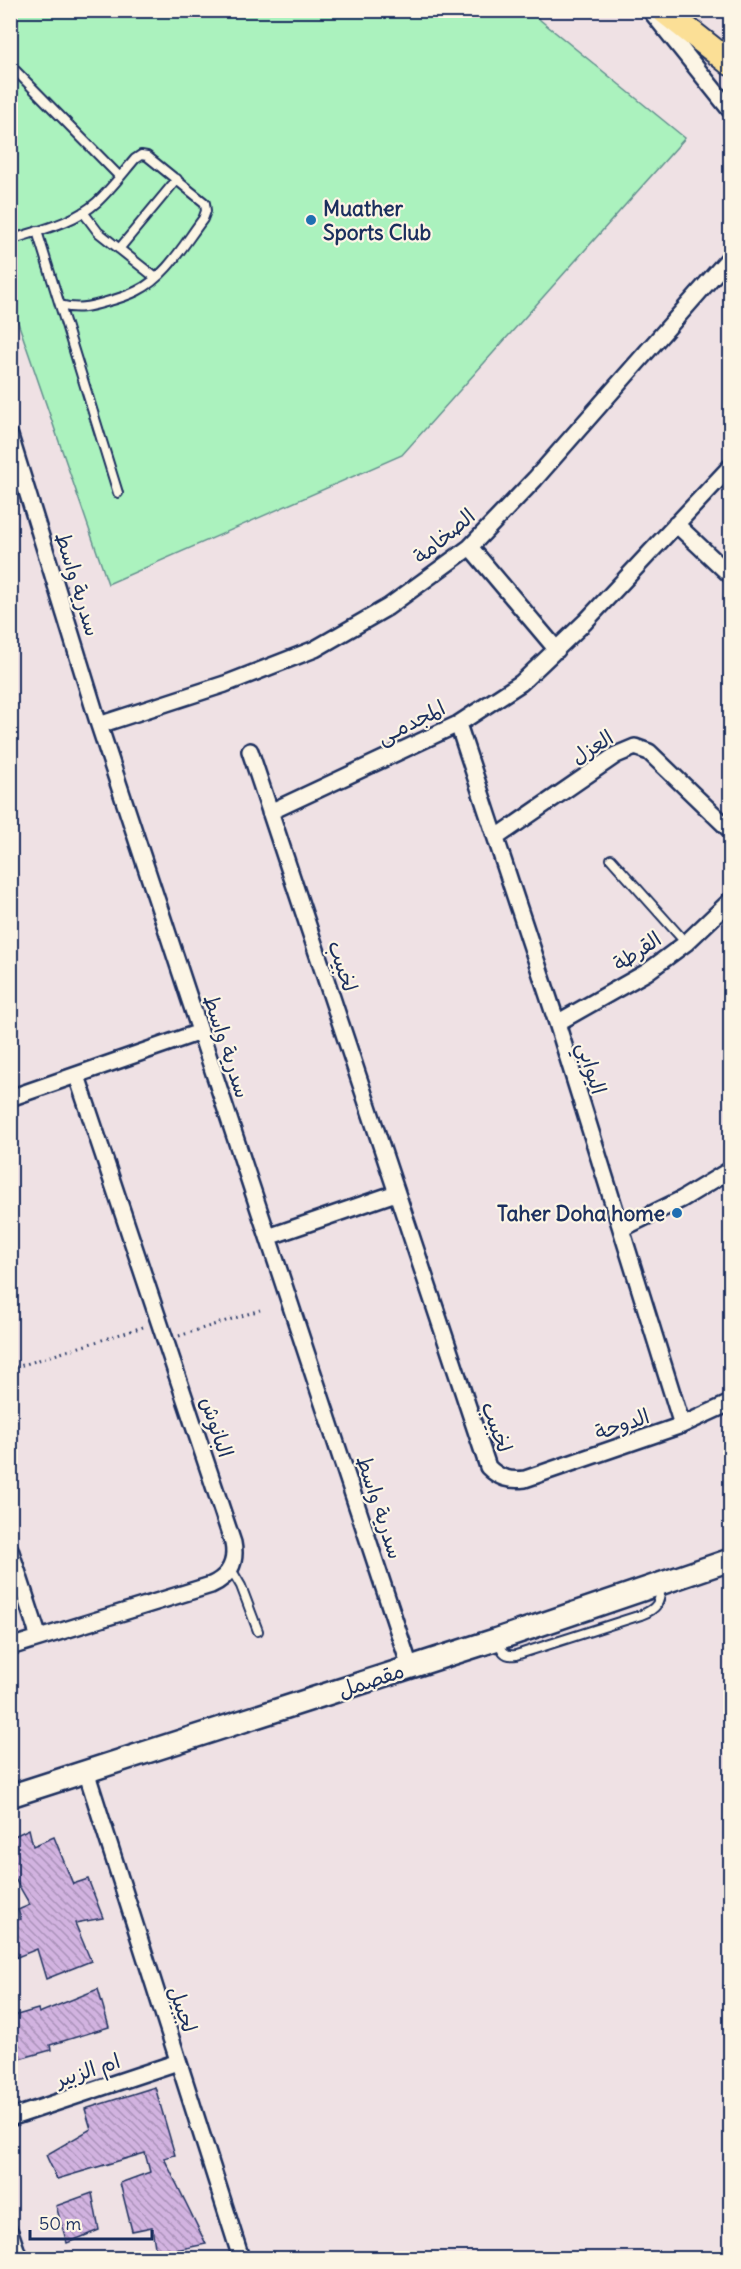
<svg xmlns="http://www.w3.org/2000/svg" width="741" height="2269" viewBox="0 0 741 2269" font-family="Delius,'Playpen Sans Arabic',sans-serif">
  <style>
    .pitch { fill: #abf2be; stroke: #63908e; stroke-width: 1.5 }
    .building { fill: url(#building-back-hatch); stroke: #1b2f5e; stroke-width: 1.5 }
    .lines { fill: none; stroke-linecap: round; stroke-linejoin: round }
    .lane-casing { stroke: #1b2f5e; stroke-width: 12 }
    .street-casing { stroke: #1b2f5e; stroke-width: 20 }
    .secondary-casing { stroke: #1b2f5e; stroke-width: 26 }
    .primary-casing { stroke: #1b2f5e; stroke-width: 28 }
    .path { stroke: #1b2f5e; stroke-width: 3; stroke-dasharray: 1.5 4.5; stroke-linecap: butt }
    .lane { stroke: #fcf5e5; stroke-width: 8 }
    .street { stroke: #fcf5e5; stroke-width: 15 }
    .secondary { stroke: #fcf5e5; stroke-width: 21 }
    .primary { stroke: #fbdf96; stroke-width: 24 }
    .poi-dot { fill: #1f6fb2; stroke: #fcf5e5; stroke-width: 2 }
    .labels { text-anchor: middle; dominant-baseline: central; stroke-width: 4.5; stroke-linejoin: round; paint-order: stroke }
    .poi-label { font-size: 21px; font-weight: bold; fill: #1b2f5e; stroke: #fcf5e5; text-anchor: start }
    .street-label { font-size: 21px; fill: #1b2f5e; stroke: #fcf5e5 }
  </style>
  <defs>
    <pattern id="building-back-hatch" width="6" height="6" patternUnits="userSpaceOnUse" patternTransform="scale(1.5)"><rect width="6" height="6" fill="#d2b3e0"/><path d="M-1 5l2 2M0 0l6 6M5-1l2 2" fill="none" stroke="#aa92b9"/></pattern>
  </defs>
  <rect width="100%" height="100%" fill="#efe1e4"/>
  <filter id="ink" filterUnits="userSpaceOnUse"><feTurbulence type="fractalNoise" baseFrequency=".0167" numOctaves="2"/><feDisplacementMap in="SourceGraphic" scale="12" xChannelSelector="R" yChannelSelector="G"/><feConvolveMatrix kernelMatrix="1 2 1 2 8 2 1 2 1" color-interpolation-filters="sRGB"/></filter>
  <g filter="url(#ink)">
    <path class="pitch" d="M10,11h519l156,127 -283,317 -294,129 -97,-282z"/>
    <path class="building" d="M29,1829l4,17 21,-9 19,47 15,-5 15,39 -28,5 16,38 -45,18 -9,-30 -27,11v-38l11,-3 -3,-9 12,-5 -20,-35v-32z
      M98,1989l11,38 -59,18 1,5 -32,9 -9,-23v-19l28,-8 1,4z
      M155,2087l20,68 -11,3 42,86 -50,10 -4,-27 -20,4 -12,-48 30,-11 -5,-19 -88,26 -11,-24 45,-26 -6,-20z
      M92,2193l7,37 -32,13 -11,-37z"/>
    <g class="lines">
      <defs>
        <path id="lane" d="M10,65l110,112
          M83,212l15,20 58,46
          M37,231l81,262
          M10,240c30,-10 64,-17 87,-38 14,-13 26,-29 38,-43l6,-4 6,1 58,47 1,8 -3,8c-19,25 -37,58 -66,72 -10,5 -20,8 -31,11 -17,5 -29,8 -46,3
          M119,249l58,-70
          M611,859l75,84
          M231,1569l10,17 17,45
          M499,1640c2,10 5,17 17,15l125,-40c16,-6 20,-13 19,-29"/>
        <path id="street" d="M650,10l80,100
          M10,436l89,289 311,942
          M676,524l54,51
          M470,547l87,103
          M458,724l99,299 125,402
          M99,725l126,-41 90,-35 73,-42 82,-60 65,-68 195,-222
          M250,751l238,716c11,11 21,14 37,12l157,-54 48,-22
          M270,812l188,-88 63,-41 64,-61 145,-155
          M497,837l119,-82 19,-8 14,5 81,78
          M557,1023l90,-51 39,-29 44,-42
          M10,1098l190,-66
          M621,1229l61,-30 48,-29
          M268,1237l128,-44
          M10,1549l29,89
          M10,1647l201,-62c18,-8 26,-22 22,-42l-156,-467
          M86,1771l155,487
          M10,2118l168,-56
          M10,2232l9,26"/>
        <path id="secondary" d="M10,1796l488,-157 232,-79"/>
        <path id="primary" d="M663,10l67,53"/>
      </defs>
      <use href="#lane" class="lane-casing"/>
      <use href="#street" class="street-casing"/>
      <use href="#secondary" class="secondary-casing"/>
      <use href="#primary" class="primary-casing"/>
      <path class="path" d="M179,1336l81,-26
        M10,1369l136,-43"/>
      <use href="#lane" class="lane"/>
      <use href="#street" class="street"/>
      <use href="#secondary" class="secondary"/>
      <use href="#primary" class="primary"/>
    </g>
  </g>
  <g class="poi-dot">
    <circle cx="311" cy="220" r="6"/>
    <circle cx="677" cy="1213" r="6"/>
  </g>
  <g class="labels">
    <g class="poi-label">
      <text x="323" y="208">Muather<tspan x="323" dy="24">Sports Club</tspan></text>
      <text x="665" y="1213" text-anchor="end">Taher Doha home</text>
    </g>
    <g class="street-label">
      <text transform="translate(444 536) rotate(-40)">الصخامة</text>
      <text transform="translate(78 584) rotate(73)">سدرية واسط</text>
      <text transform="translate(411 722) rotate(-26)">المجدمـى</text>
      <text transform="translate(592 747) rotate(-32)">العزل</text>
      <text transform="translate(637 951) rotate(-34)">القرطة</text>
      <text transform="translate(343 966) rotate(72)">لخبيب</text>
      <text transform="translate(227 1046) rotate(72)">سدرية واسط</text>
      <text transform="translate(592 1068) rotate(73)">اليوابي</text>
      <text transform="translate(622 1424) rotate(-19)">الدوحة</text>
      <text transform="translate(217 1427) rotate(72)">البانوش</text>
      <text transform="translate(497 1427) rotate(70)">لخبيب</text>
      <text transform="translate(380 1507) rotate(72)">سدرية واسط</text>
      <text transform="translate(371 1680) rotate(-18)">مقصمل</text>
      <text transform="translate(183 2009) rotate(72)">لجبيل</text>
      <text transform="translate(88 2070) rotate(-18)">ام الزبير</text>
    </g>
  </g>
  <rect width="741" height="2269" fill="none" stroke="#fcf5e5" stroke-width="36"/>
  <rect x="18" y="18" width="705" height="2233" fill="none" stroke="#1b2f5e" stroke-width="2" filter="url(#ink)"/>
  <path d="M30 2230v9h122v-9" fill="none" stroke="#1b2f5e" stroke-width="3"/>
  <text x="39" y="2230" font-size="18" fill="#1b2f5e" stroke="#fcf5e5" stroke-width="4.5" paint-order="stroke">50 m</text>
</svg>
